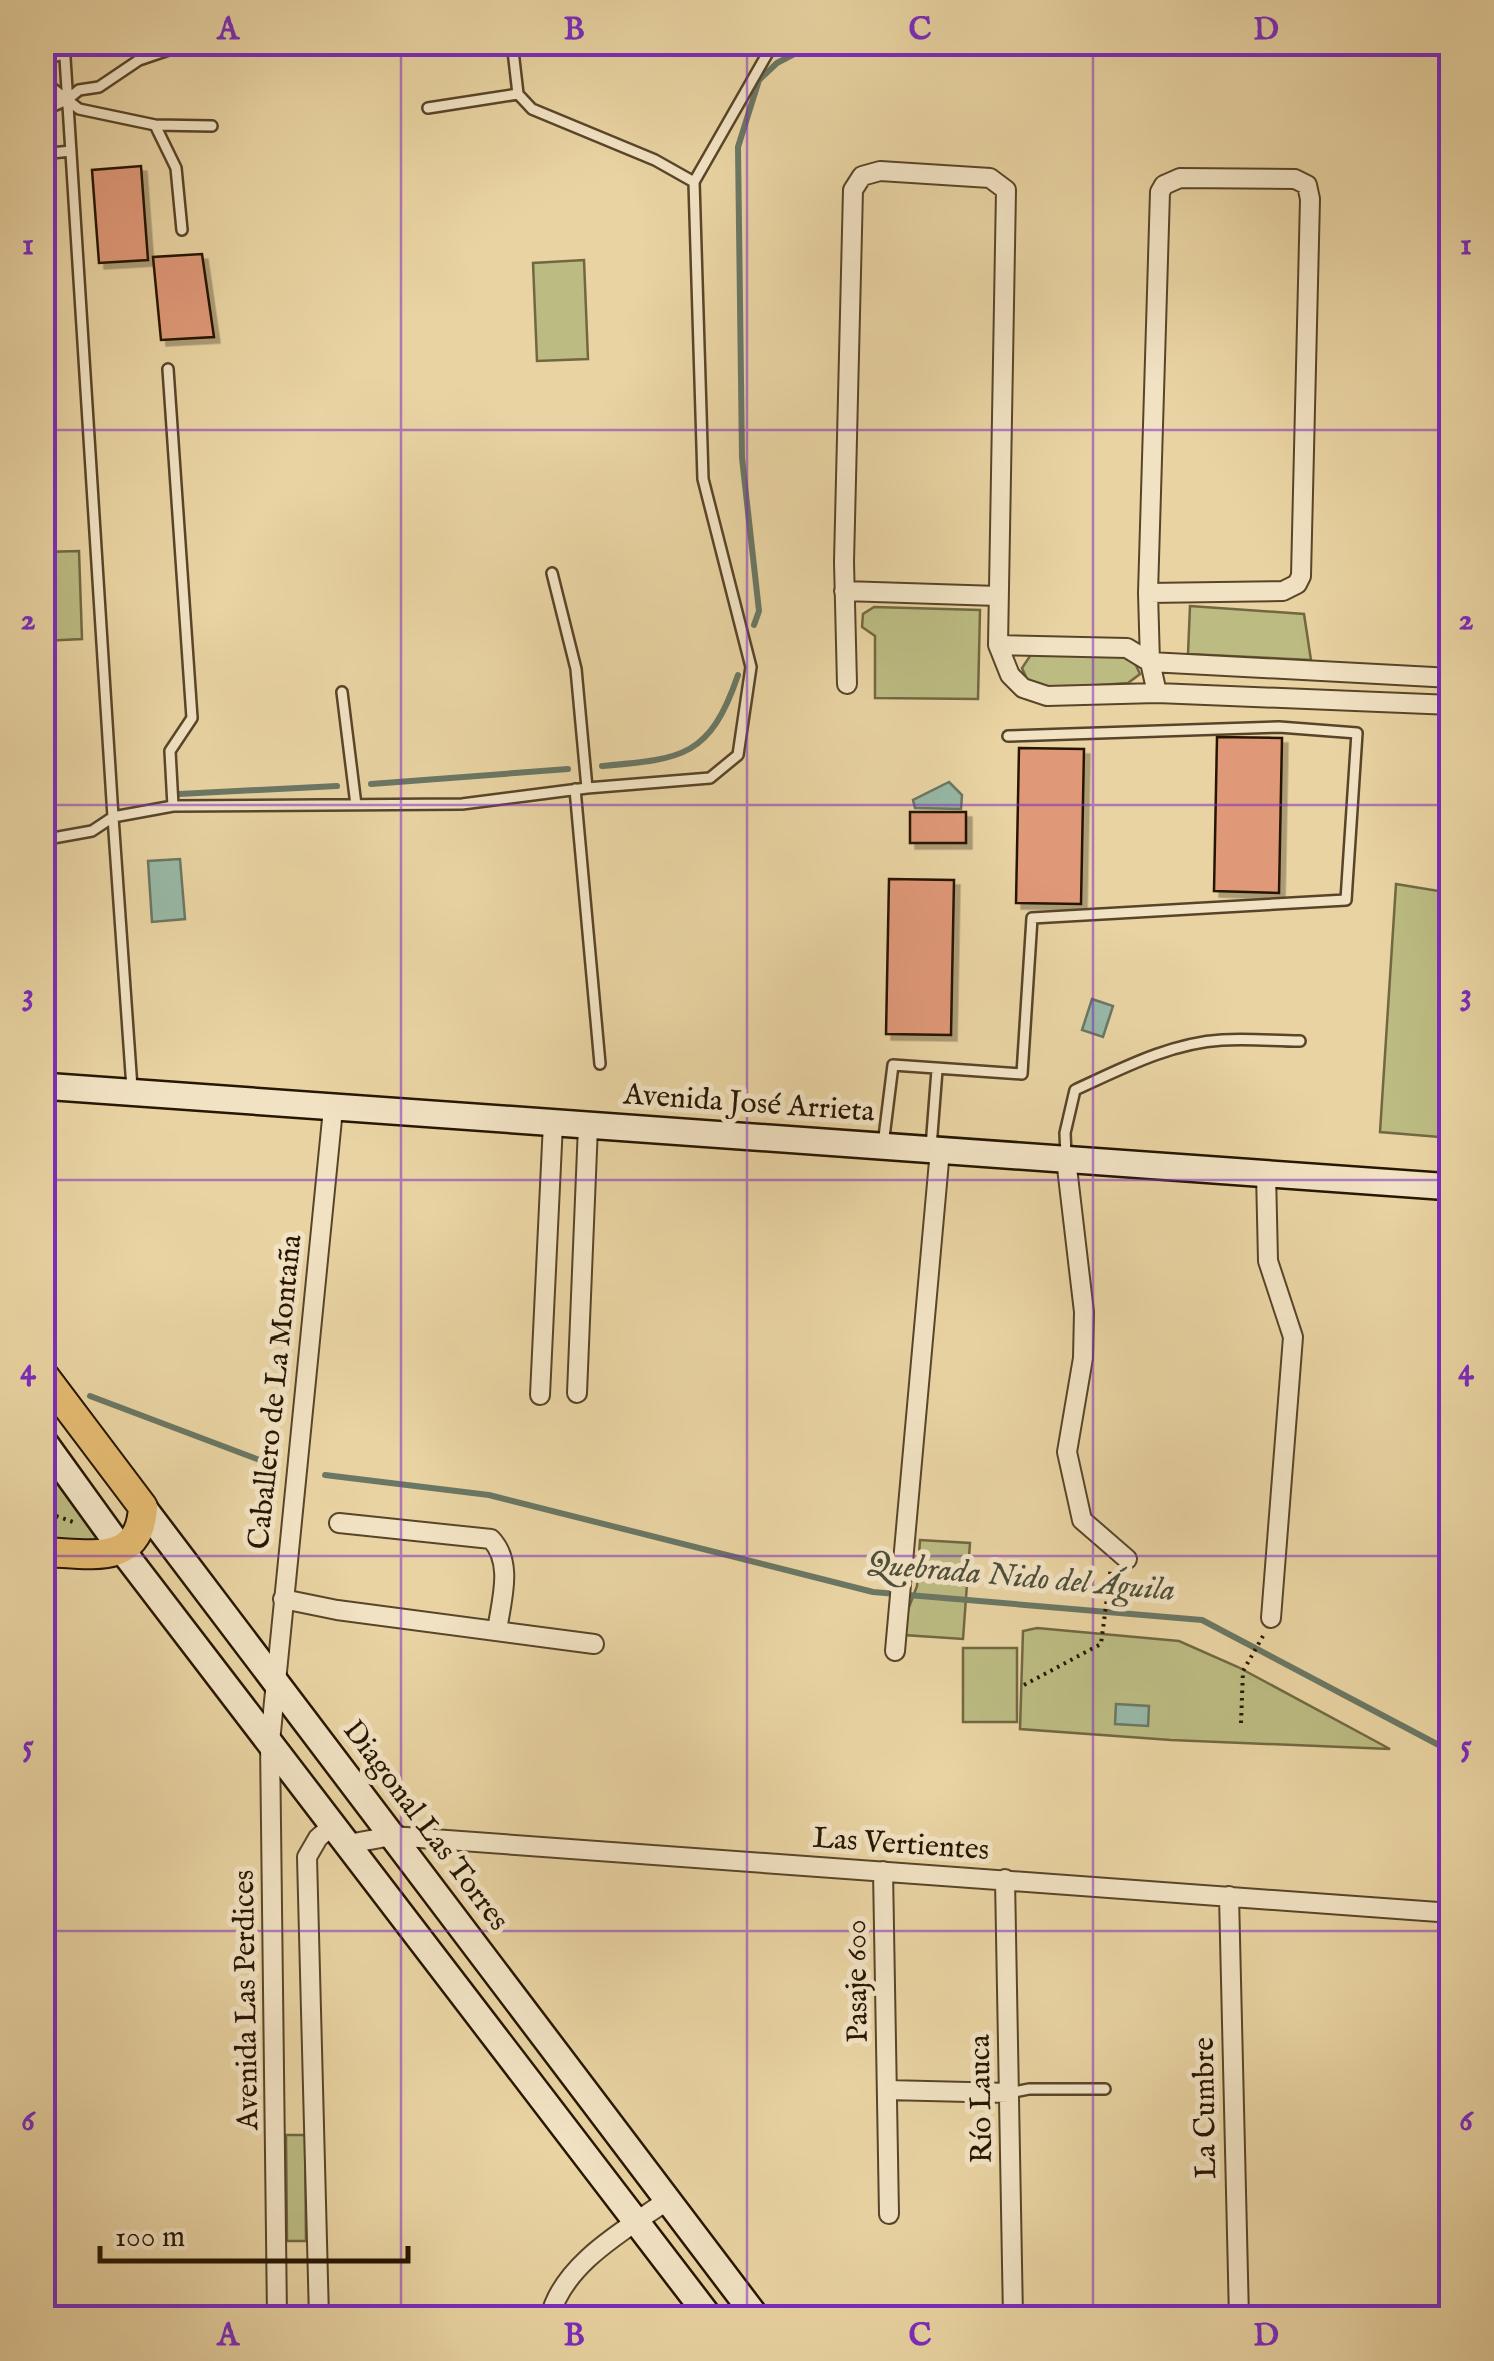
<svg xmlns="http://www.w3.org/2000/svg" width="1494" height="2361" viewBox="0 0 1494 2361" font-family="'IM FELL English',serif">
  <style>
    .green { fill: #bbbb82; stroke: #716842; stroke-width: 2.5 }
    .water { fill: #97b8a6; stroke: #6a7764; stroke-width: 2.5 }
    .lines { fill: none; stroke-linecap: round; stroke-linejoin: round }
    .stream { stroke: #6a7764; stroke-width: 6 }
    .building { fill: #df9878; stroke: #271601; stroke-width: 2.5; filter: url(#shadow) }
    .lane-casing { stroke: #584529; stroke-width: 14 }
    .street-casing { stroke: #584529; stroke-width: 22 }
    .secondary-casing { stroke: #271601; stroke-width: 30 }
    .primary-casing { stroke: #271601; stroke-width: 32 }
    .path { stroke: #271601; stroke-width: 4; stroke-dasharray: 2.5 5; stroke-linecap: butt }
    .lane { stroke: #f1e2c3; stroke-width: 9 }
    .street { stroke: #f1e2c3; stroke-width: 18 }
    .secondary { stroke: #f1e2c3; stroke-width: 25 }
    .primary { stroke: #e4ba71; stroke-width: 28 }
    .grid { fill: none; stroke: #7b2cbf; stroke-width: 2.5; stroke-opacity: 0.55 }
    .labels { text-anchor: middle; dominant-baseline: central; stroke-width: 10; stroke-linejoin: round; paint-order: stroke }
    .street-label { font-size: 30px; fill: #271601; stroke: #f1e2c3 }
    .water-label { font-size: 32px; font-style: italic; fill: #4e4f3b; stroke: #f1e2c3 }
    .neatline { fill: none; stroke: #7b2cbf; stroke-width: 4 }
    .grid-label { font-size: 32px; text-anchor: middle; font-weight: bold; fill: #7b2cbf }
  </style>
  <defs>
    <filter id="shadow"><feDropShadow dx="5.5" dy="5.5" stdDeviation="0" flood-color="#0004"/></filter>
  </defs>
  <rect width="100%" height="100%" fill="#e9d3a2"/>
  <filter id="stains"><feTurbulence type="fractalNoise" baseFrequency=".002" numOctaves="4"/><feColorMatrix values="0 0 0 0 .2 0 0 0 0 .09 0 0 0 0 .02 0 0 0 .5 -.17"/></filter>
  <radialGradient id="worn" r=".72"><stop offset=".6" stop-color="#630" stop-opacity="0"/><stop offset="1" stop-color="#630" stop-opacity=".3"/></radialGradient>
  <path class="green" d="M584,260l4,99 -51,2 -4,-98z
    M79,551l3,88 -39,2v-89z
    M1190,606l114,8 7,46 -123,-6z
    M874,607l106,3 -2,89 -103,-1v-62l-13,-9 1,-13z
    M1032,653h88l13,6 7,15 -12,9 -83,6 -16,-5 -7,-16z
    M1396,884l55,9v245l-71,-6z
    M42,1456l70,94 -69,-3z
    M920,1540l50,3 -7,96 -59,-4 2,-20 11,-29z
    M1037,1628l142,13 59,26 152,82 -219,-9 -151,-11 3,-98z
    M963,1648h54v74h-54z
    M286,2135h19l1,106h-19z"/>
  <path class="water" d="M949,782l13,13 -1,14 -46,-1 -2,-8z
    M180,859l5,60 -33,3 -4,-61z
    M1092,999l21,7 -10,31 -21,-7z
    M1116,1704l33,2 -1,20 -33,-2z"/>
  <g class="lines">
    <path class="stream" d="M1402,42l50,17
      M754,625l5,-14 -17,-153 -4,-311 21,-67 18,-17 40,-21
      M602,766c81,-7 108,-9 136,-91
      M371,784l197,-15
      M179,794l158,-8
      M90,1396l183,69
      M325,1475l164,20 384,97 329,28 250,132"/>
  </g>
  <path class="building" d="M141,166l7,94 -49,3 -7,-93z
    M202,254l12,83 -53,3 -8,-83z
    M1217,737l65,1 -3,155 -65,-2z
    M1019,748l65,1 -3,155 -65,-1z
    M910,812h56v31h-56z
    M889,879l65,1 -3,155 -65,-1z"/>
  <g class="lines">
    <defs>
      <path id="lane" d="M512,42l6,52 14,15 123,51 39,22
        M42,61l23,-8
        M42,80l37,29 76,16 57,1
        M42,97l22,3
        M428,108l90,-14
        M42,111l25,-11 12,-10 20,-3 40,-27 53,-18
        M155,125l21,43 6,62
        M42,154l29,-3
        M168,369l24,349 -22,33 3,55
        M552,573l24,96 11,119
        M342,692l14,113
        M575,789l25,275
        M42,840l50,-9 21,-14 -49,-775
        M132,1088l-19,-271 60,-11 289,-2 125,-16 123,-10 28,-23 13,-88 -48,-188 -9,-297 80,-140
        M883,1145l10,-80 129,9 10,-156 314,-18 11,-167 -78,-6 -271,9
        M931,1147l6,-77
        M1066,1156l-1,-23 10,-43c46,-21 95,-47 147,-50 26,-2 53,1 78,1
        M1009,2093l20,-4h76"/>
      <path id="street" d="M844,591l154,5
        M1148,593l135,-2 14,-7 4,-8 9,-377 -3,-14 -12,-6 -115,-1 -16,7 -4,7 -12,401 2,69 7,31
        M998,645l129,3 23,14 302,16
        M847,684l-3,-122 9,-372 9,-14 18,-5 110,7 16,12 -8,455 12,30 13,13 24,8 110,-3 295,12
        M1066,1159l18,153 -1,46 -16,94 15,68 45,39
        M1266,1173l2,88 25,76 -22,281
        M577,1393l11,-267
        M540,1395l13,-272
        M339,1523l152,16c23,24 10,62 6,92
        M283,1599l54,11 257,34
        M895,1651l45,-501
        M348,1844l44,-8 1060,77
        M883,1871l6,343
        M1005,1879l8,439
        M1229,1896l10,422
        M887,2090l122,3
        M42,2303l1,15
        M277,2318l-7,-576 63,-633
        M319,2318l-12,-461 11,-19 15,-13
        M550,2318c11,-53 76,-89 118,-118"/>
      <path id="secondary" d="M42,1086l1410,101
        M42,1439l80,111 588,768
        M143,1507l614,811"/>
      <path id="primary" d="M42,1373l101,134c-3,61 -56,46 -101,45"/>
    </defs>
    <use href="#lane" class="lane-casing"/>
    <use href="#street" class="street-casing"/>
    <use href="#secondary" class="secondary-casing"/>
    <use href="#primary" class="primary-casing"/>
    <path class="path" d="M42,1511l34,12
      M1024,1685l77,-41 10,-77
      M1241,1723l2,-52 20,-35"/>
    <use href="#lane" class="lane"/>
    <use href="#street" class="street"/>
    <use href="#secondary" class="secondary"/>
    <use href="#primary" class="primary"/>
  </g>
  <path class="grid" d="M401,42v2276M747,42v2276M1093,42v2276M42,430h1410M42,805h1410M42,1180h1410M42,1556h1410M42,1931h1410"/>
  <g class="labels">
    <g class="street-label">
      <text transform="translate(749 1104) rotate(4)">Avenida José Arrieta</text>
      <text transform="translate(276 1392) rotate(-84)">Caballero de La Montaña</text>
      <text transform="translate(425 1826) rotate(53)">Diagonal Las Torres</text>
      <text transform="translate(901 1845) rotate(4)">Las Vertientes</text>
      <text transform="translate(858 1981) rotate(-91)">Pasaje 600</text>
      <text transform="translate(247 2000) rotate(-91)">Avenida Las Perdices</text>
      <text transform="translate(982 2099) rotate(-91)">Río Lauca</text>
      <text transform="translate(1206 2108) rotate(-91)">La Cumbre</text>
    </g>
    <g class="water-label">
      <text transform="translate(1021 1578) rotate(5)">Quebrada Nido del Águila</text>
    </g>
  </g>
  <rect width="1494" height="2361" fill="none" stroke="#e9d3a2" stroke-width="110"/>
  <path d="M100 2246v15h308v-15" fill="none" stroke="#271601" stroke-width="5"/>
  <text x="115" y="2246" font-size="30" fill="#271601" stroke="#f1e2c3" stroke-width="8" paint-order="stroke">100 m</text>
  <rect x="55" y="55" width="1384" height="2251" class="neatline"/>
  <g class="grid-label">
    <text x="228" y="39">A</text>
    <text x="574" y="39">B</text>
    <text x="920" y="39">C</text>
    <text x="1266" y="39">D</text>
    <text x="28" y="254">1</text>
    <text x="1466" y="254">1</text>
    <text x="28" y="629">2</text>
    <text x="1466" y="629">2</text>
    <text x="28" y="1004">3</text>
    <text x="1466" y="1004">3</text>
    <text x="28" y="1379">4</text>
    <text x="1466" y="1379">4</text>
    <text x="28" y="1755">5</text>
    <text x="1466" y="1755">5</text>
    <text x="28" y="2130">6</text>
    <text x="1466" y="2130">6</text>
    <text x="228" y="2345">A</text>
    <text x="574" y="2345">B</text>
    <text x="920" y="2345">C</text>
    <text x="1266" y="2345">D</text>
  </g>
  <rect width="100%" height="100%" filter="url(#stains)"/>
  <rect width="100%" height="100%" fill="url(#worn)"/>
</svg>
